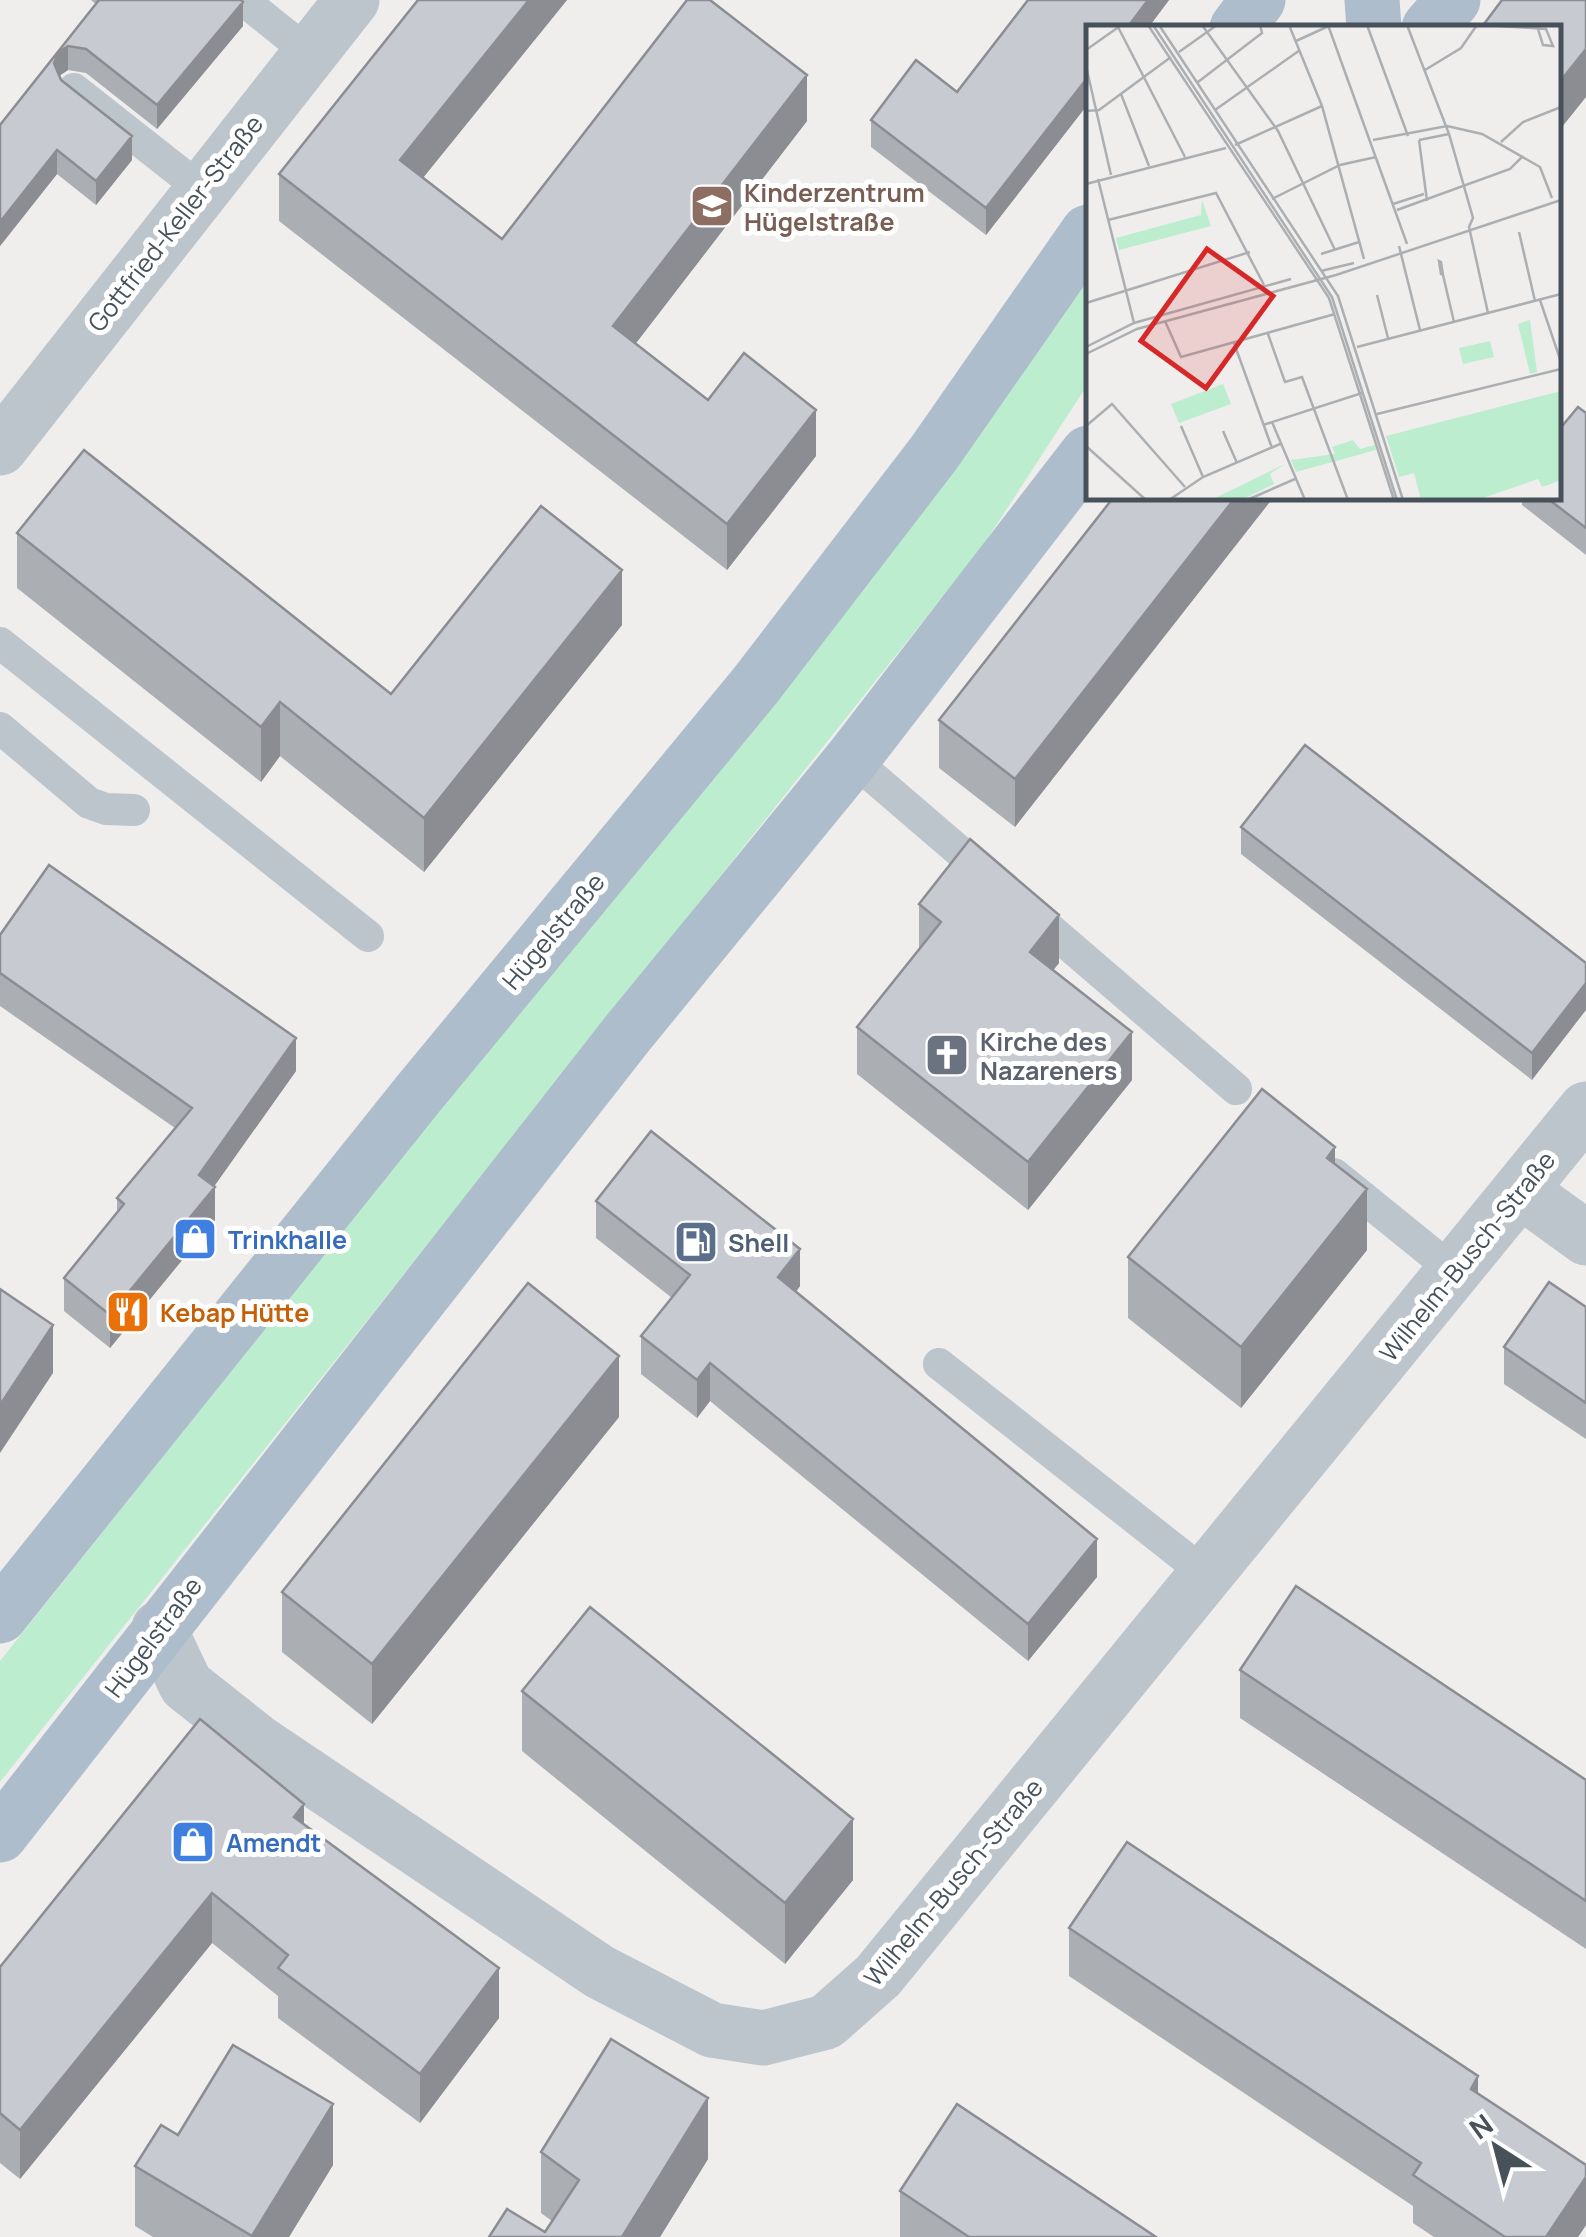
<svg xmlns="http://www.w3.org/2000/svg" width="1586" height="2237" viewBox="0 0 1586 2237" font-family="Manrope,sans-serif">
  <style>
    .green { fill: #bcedcf }
    .lines { fill: none; stroke-linecap: round; stroke-linejoin: round }
    .lane { stroke: #bcc5cc; stroke-width: 32 }
    .street { stroke: #bcc5cc; stroke-width: 55 }
    .primary { stroke: #adbdcc; stroke-width: 55 }
    .wall { fill: #abaeb3 }
    .shaded-wall { fill: #8b8d92 }
    .building { fill: #c7cad0; stroke: #8b8d92; stroke-width: 2.5 }
    .labels { text-anchor: middle; dominant-baseline: central; stroke-width: 10; stroke-linejoin: round; paint-order: stroke }
    .education-label { font-size: 25px; font-weight: bold; fill: #785e54; stroke: #fff; text-anchor: start }
    .street-label { font-size: 25px; fill: #46515a; stroke: #fff }
    .worship-label { font-size: 25px; font-weight: bold; fill: #5b616d; stroke: #fff; text-anchor: start }
    .shop-label { font-size: 25px; font-weight: bold; fill: #366cbe; stroke: #fff; text-anchor: start }
    .service-label { font-size: 25px; font-weight: bold; fill: #4e5e75; stroke: #fff; text-anchor: start }
    .food-label { font-size: 25px; font-weight: bold; fill: #c56008; stroke: #fff; text-anchor: start }
    .inset-road { fill: none; stroke: #acafb2; stroke-width: 2.5 }
    .view { fill: #d62828; fill-opacity: 0.15; stroke: #d62828; stroke-width: 5 }
    .inset-edge { fill: none; stroke: #46515a; stroke-width: 5 }
  </style>
  <rect width="100%" height="100%" fill="#f0eded"/>
  <path class="green" d="M1088,265v119l-106,163 -982,1235v-121l879,-1104z"/>
  <g class="lines">
    <path class="lane" d="M243,0l66,53
      M74,89l127,100
      M0,643l368,293
      M0,728l89,75 17,6 28,1
      M852,759l384,330
      M1334,1174l121,98
      M939,1364l268,211"/>
    <path class="street" d="M0,448l352,-448
      M1521,1191l65,47
      M159,1628l27,57 72,57 342,230 112,58 51,8 63,-16 52,-46 708,-867"/>
    <path class="primary" d="M1372,0l2,28
      M1237,28l21,-28
      M1429,28l24,-28
      M0,1616l419,-523 336,-407 179,-233 154,-221
      M0,1835l627,-801 225,-275 236,-306"/>
  </g>
  <path class="wall" d="M91,0h150l2,26 -86,103 -71,-56 -18,-3 -9,6 2,4 71,80 -36,45 -39,-31 -57,72v-121l96,-121z
    M418,0h149l-144,178 79,61 305,-118 -171,222 72,57 108,56 -89,114 -448,-349v-47z
    M1028,0h141l-21,28h-60v76l-102,131 -115,-88v-27l86,-28z
    M1586,413v142l-64,-50v-7h36z
    M1113,498l-98,329 -76,-59v-48z
    M17,533l374,161 231,-69 -198,247 -144,-116 -19,26 -244,-194z
    M1241,827l345,136 -54,117 -291,-226z
    M919,904l140,59 -6,7 79,110 -104,130 -171,-136v-47l62,-78z
    M0,935l296,136 -82,115 1,34 -105,128 -46,-37v-33l53,-65v-15l58,-70 -175,-122z
    M1335,1164l32,86 -126,158 -113,-90v-61z
    M596,1201l204,85 -4,6 301,285 -69,84 -318,-260 -13,17 -56,-44v-38l31,-38 -76,-60z
    M1586,1307v132l-82,-55v-37z
    M619,1417l-247,307 -90,-72v-60z
    M1240,1670l346,110v169l-346,-231z
    M522,1691l331,189 -68,84 -263,-213z
    M304,1824l195,194 -79,105 -142,-105v-22l-66,-53 -192,236 -20,-16v-196z
    M1069,1928l409,166 108,131 -8,12h-144l-21,-14v-17l-344,-230z
    M541,2152l167,7 -48,78h-171l56,-5 7,-11 -11,-8z
    M333,2165l-44,72h-136l-18,-11v-60z
    M900,2191l256,46h-256z"/>
  <path class="shaded-wall" d="M529,0h38l-167,206v-46z
    M1148,0h21l-21,28h-21z
    M243,2v24l-86,103v-24z
    M68,46v24l-9,6 -5,-13 5,-11z
    M1586,49v48l-28,35v-48z
    M807,75v46l-194,252v-47z
    M1088,77v27l-102,131v-27z
    M132,136v24l-36,45v-24z
    M57,150v24l-57,72v-24z
    M816,410v46l-89,114v-46z
    M1235,498h38l-258,329v-48z
    M622,570v55l-198,247v-54z
    M280,702v54l-19,26v-55z
    M1059,915v48l-29,37v-48z
    M1586,983v27l-54,70v-27z
    M1132,1032v48l-104,130v-48z
    M296,1038v33l-88,124 7,-8v33l-105,128v-33l89,-140z
    M1335,1147v61l-8,-50z
    M1367,1189v61l-126,158v-61z
    M800,1249v37l-22,29v-38z
    M53,1325v48l-53,80v-48z
    M619,1356v61l-247,307v-60z
    M710,1363v38l-13,17v-38z
    M1097,1539v38l-69,84v-37z
    M304,1804v49l-10,-36z
    M853,1819v61l-68,84v-61z
    M212,1893v50l-192,236v-49z
    M499,1968v50l-79,105v-49z
    M1478,2076v48l-7,-35z
    M708,2098v61l-48,78h-38z
    M333,2104v61l-44,72h-37z
    M1586,2177v48l-8,12h-32z"/>
  <path class="building" d="M99,0h142l2,2 -86,103 -71,-56 -18,-3 -9,6 -5,11 7,17 71,56 -36,45 -39,-31 -57,72v-97z
    M418,0h111l-129,160 102,79 185,-239h23l97,75 -194,251 95,74 36,-47 72,57 -89,114 -448,-350z
    M1028,0h120l-21,28h-39v49l-102,131 -115,-88 45,-60 41,32z
    M1502,0h84v49l-28,35v-56h-77z
    M1578,407l8,6v115l-39,-30h11v-67z
    M84,450l307,244 150,-188 81,64 -198,248 -144,-116 -19,25 -244,-194z
    M1113,498h122l-220,281 -76,-59z
    M1305,745l281,218v20l-54,70 -291,-226z
    M970,839l89,76 -29,37 102,80 -104,130 -171,-135 84,-105 -22,-18z
    M49,865l247,173 -97,137 16,12 -105,128 -46,-37 60,-74 -7,-6 75,-90 -192,-135v-38z
    M1262,1089l73,58 -8,11 40,31 -126,158 -113,-90z
    M651,1131l149,118 -22,28 319,262 -69,85 -318,-261 -13,17 -56,-44 49,-61 -94,-74z
    M1549,1282l37,25v96l-82,-56z
    M528,1283l91,73 -247,308 -90,-72z
    M0,1289l53,36 -53,80z
    M1296,1586l290,194v121l-346,-231z
    M590,1607l263,212 -68,84 -263,-212z
    M200,1719l104,85 -10,13 205,151 -79,106 -142,-106 10,-13 -76,-62 -192,237 -20,-17v-146z
    M1127,1842l351,234 -7,13 115,76v12l-40,60h-41l-92,-62 8,-12 -352,-235z
    M611,2039l97,59 -86,139h-133l18,-28 38,23 34,-52 -38,-28z
    M233,2045l100,59 -81,132 -117,-70 26,-41 17,10z
    M957,2104l199,133h-187l-69,-46z"/>
  <defs>
    <symbol id="school-square" viewBox="-11 -11 22 22"><rect x="-9" y="-9" width="18" height="18" rx="4" fill="#8d6e63" stroke="#fff"/><path d="M0-5L7-2L0 1L-7-2ZM-4 1L0 2.5L4 1V4Q0 6-4 4Z" fill="#fff"/></symbol>
    <symbol id="church-square" viewBox="-11 -11 22 22"><rect x="-9" y="-9" width="18" height="18" rx="4" fill="#6b7280" stroke="#fff"/><path d="M-1.2-6h2.4v3.5h3.3v2.4h-3.3V6h-2.4V-.1h-3.3v-2.4h3.3Z" fill="#fff"/></symbol>
    <symbol id="shop-square" viewBox="-11 -11 22 22"><rect x="-9" y="-9" width="18" height="18" rx="4" fill="#3f7fe0" stroke="#fff"/><path d="M-5-2.5h2.3a2.7 3.5 0 0 1 5.4 0H5L5.5 6h-11ZM-1.5-2.5h3a1.5 2.3 0 0 0-3 0Z" fill="#fff"/></symbol>
    <symbol id="fuel-square" viewBox="-11 -11 22 22"><rect x="-9" y="-9" width="18" height="18" rx="4" fill="#5c6f8a" stroke="#fff"/><path d="M-5.5-6h7V0h2V4h1.3V-2.5L3-4.5l.8-.8L6-3V5H2.5V1h-1V6h-7ZM-4.2-4.7v3.2H.2V-4.7Z" fill="#fff"/></symbol>
    <symbol id="restaurant-square" viewBox="-11 -11 22 22"><rect x="-9" y="-9" width="18" height="18" rx="4" fill="#e8710a" stroke="#fff"/><path d="M-5-6h1v4h1v-4h1v4h1v-4h1v5L-1.5 .5V6h-2V.5L-5-1ZM5-6V6H3V1.5H1.5Q1.5-4 5-6Z" fill="#fff"/></symbol>
  </defs>
  <g fill-rule="evenodd">
    <use href="#school-square" x="687" y="181" width="50" height="50"/>
    <use href="#church-square" x="922" y="1030" width="50" height="50"/>
    <use href="#shop-square" x="170" y="1214" width="50" height="50"/>
    <use href="#fuel-square" x="671" y="1217" width="50" height="50"/>
    <use href="#restaurant-square" x="103" y="1287" width="50" height="50"/>
    <use href="#shop-square" x="168" y="1817" width="50" height="50"/>
  </g>
  <g class="labels">
    <g class="education-label">
      <text x="744" y="192">Kinderzentrum<tspan x="744" dy="29">Hügelstraße</tspan></text>
    </g>
    <g class="street-label">
      <text transform="translate(175 223) rotate(-52)">Gottfried-Keller-Straße</text>
      <text transform="translate(553 931) rotate(-50)">Hügelstraße</text>
      <text transform="translate(1467 1256) rotate(-51)">Wilhelm-Busch-Straße</text>
      <text transform="translate(153 1637) rotate(-53)">Hügelstraße</text>
      <text transform="translate(953 1882) rotate(-50)">Wilhelm-Busch-Straße</text>
    </g>
    <g class="worship-label">
      <text x="980" y="1041">Kirche des<tspan x="980" dy="29">Nazareners</tspan></text>
    </g>
    <g class="shop-label">
      <text x="228" y="1239">Trinkhalle</text>
      <text x="226" y="1842">Amendt</text>
    </g>
    <g class="service-label">
      <text x="728" y="1242">Shell</text>
    </g>
    <g class="food-label">
      <text x="160" y="1312">Kebap Hütte</text>
    </g>
  </g>
  <g transform="translate(1086 25)">
    <rect width="475" height="475" fill="#f0eded"/>
    <path d="M116,175l9,26 -92,24 -3,-12 85,-23zM444,295l7,52 -7,2 -12,-50zM404,316l4,16 -31,7 -4,-16zM137,359l8,20 -52,19 -8,-19zM475,366v89l-19,7 -4,-8 -61,21h-56l-7,-27 -15,4 -13,-41zM267,415l7,9 15,-4 1,5 -80,22 -5,-12 44,-6 -3,-7zM199,439l-15,10 4,10 -33,16h-30z" fill="#bcedcf"/>
    <path class="inset-road" d="M62,0l181,273 65,202M67,0l179,272 65,203M73,0l179,271 65,204M116,0l76,106 57,119M203,0l33,81 42,153M242,0l79,219M281,0l41,111M321,0l42,109 24,84 -4,9 19,86M398,0l62,4 7,17 -10,-1 -5,-16M32,2l67,130M210,16l35,-16M0,25l34,-24M93,27l38,-27M0,41l25,109M339,45l36,-22 16,-23M112,57l64,-49 -2,-8M35,69l28,72M129,85l85,-60M0,86l13,-1 72,-53M287,115l74,-14 35,8 58,33 12,31M333,115l8,61M333,115l30,-6M415,117l22,-20 38,-15M149,120l87,-39M12,154l36,144M0,159l140,-36M186,174l68,-34 36,-8M307,179l31,-10M311,185l113,-41 13,-13M22,195l108,-27 48,92M433,207l16,69M313,221l21,84M235,229l38,-12M353,236l2,1 2,13 -2,-1zM235,246l33,-8M357,250l11,47M291,270l11,43M454,275l21,62M0,278l164,-51M79,296l16,36 154,-43M182,309l17,48 17,-5 46,123M148,318l38,105M0,322l48,-24 157,-44M271,322l204,-53M0,329l51,-25 199,-54 225,-75M291,389l184,-45M186,397l33,78M177,400l99,-32M0,401l26,-22 73,83M95,401l22,51M137,406l14,32M0,421l60,54M83,475l34,-23 77,-33M161,475l48,-21"/>
    <path class="view" d="M121,224l66,47 -67,92 -65,-47z"/>
    <rect width="475" height="475" class="inset-edge"/>
  </g>
  <g transform="translate(1496 2147) rotate(324)" stroke="#ffffff" stroke-width="8" paint-order="stroke">
  <path d="M0-8L18 38L0 25L-18 38Z" fill="#46515a"/>
  <text y="-15" font-size="28" font-weight="bold" text-anchor="middle" fill="#46515a">N</text>
  </g>
</svg>
